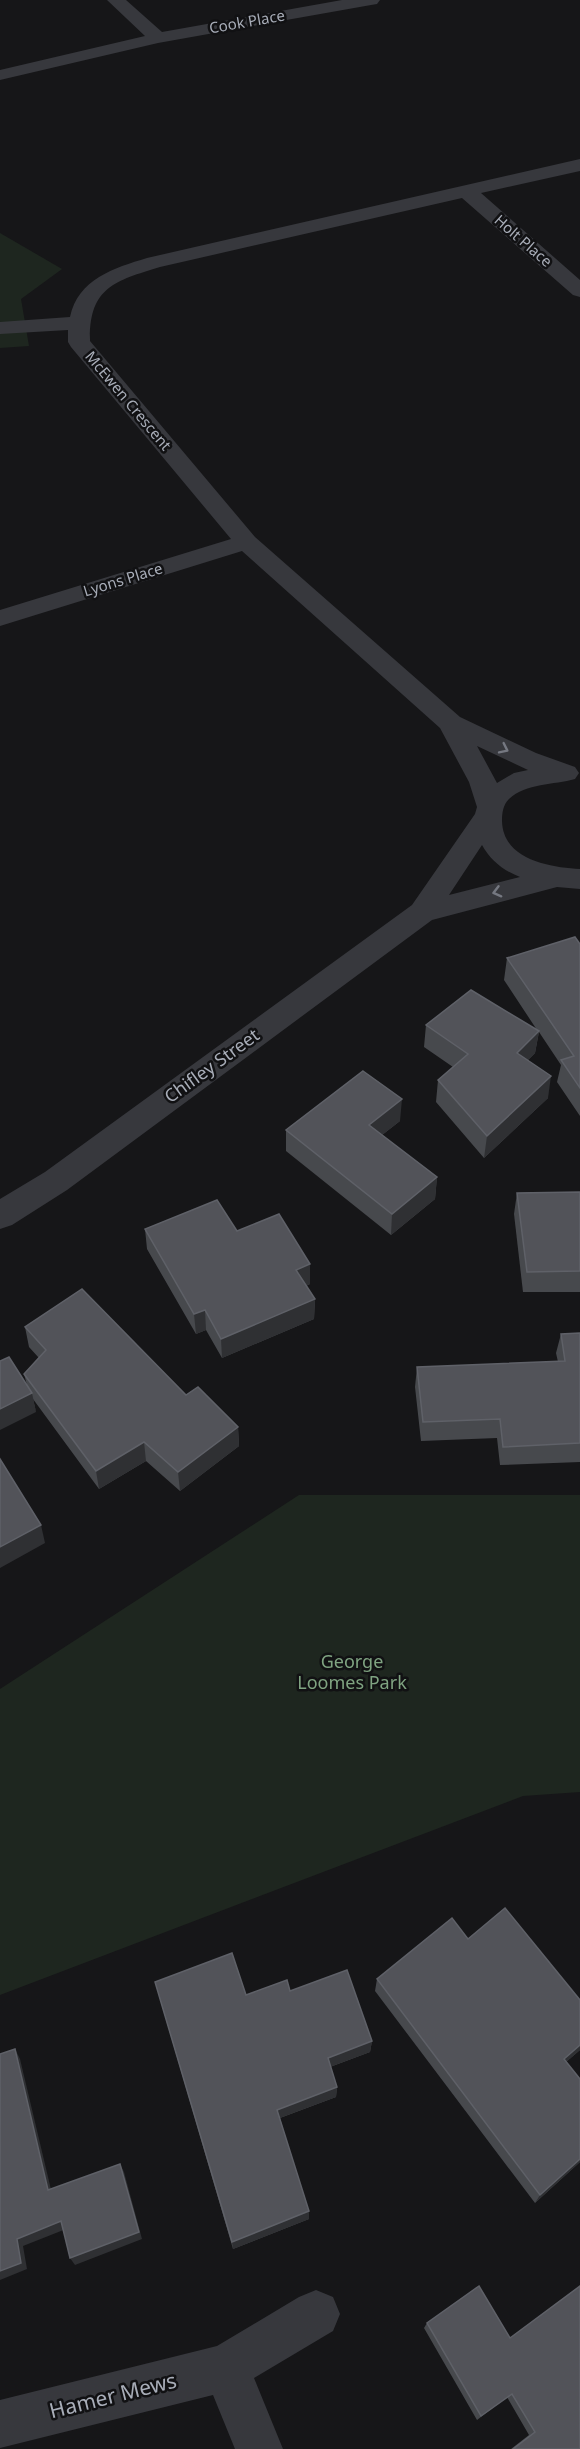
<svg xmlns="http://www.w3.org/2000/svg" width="580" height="2449" viewBox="0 0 580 2449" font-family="'Noto Sans',sans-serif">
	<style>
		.green { fill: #1e261f }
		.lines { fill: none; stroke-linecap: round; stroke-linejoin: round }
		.minor { fill: #37383d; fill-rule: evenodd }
		.wall { fill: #47494d }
		.shaded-wall { fill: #2f3033 }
		.building { fill: #525359; stroke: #5f6168; stroke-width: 1.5 }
		.oneway { stroke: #757881 }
		.labels { text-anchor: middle; stroke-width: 5; stroke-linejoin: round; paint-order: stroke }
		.far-street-label { font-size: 15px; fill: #a8adb8; stroke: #111113 }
		.street-label { font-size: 18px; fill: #a8adb8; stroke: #111113 }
		.park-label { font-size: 18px; fill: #7fa381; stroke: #111113 }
		.near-street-label { font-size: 21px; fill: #a8adb8; stroke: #111113 }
	</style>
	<rect width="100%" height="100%" fill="#161618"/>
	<g class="green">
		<path d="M 0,233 L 62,269 L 21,299 L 29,346 L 0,348 Z"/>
		<path d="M 299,1495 L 580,1495 L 580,1792 L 523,1796 L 0,1995 L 0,1689 Z"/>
	</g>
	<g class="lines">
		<g class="minor">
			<path d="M 107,0 L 126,0 L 162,32 L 342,0 L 380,0 L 377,4 L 371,5 L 158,43 L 0,80 L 0,70 L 145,36 Z"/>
			<path d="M 580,159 L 580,171 L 481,193 L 580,280 L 580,297 L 573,295 L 462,198 L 160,267 C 114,281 89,288 90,341 L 255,537 L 460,717 L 536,753 L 575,767 L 579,773 L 575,779 C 554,785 526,783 509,799 C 503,805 502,813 502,821 C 503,860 550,867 580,869 L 580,889 L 557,887 L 432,920 L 67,1190 L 12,1225 L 0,1229 L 0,1199 L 45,1172 L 412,905 L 475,814 L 477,807 L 469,782 L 440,728 L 242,551 L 0,626 L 0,610 L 231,539 L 71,347 L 68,342 L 68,330 L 0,334 L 0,322 L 70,317 C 78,279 114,268 147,258 ZM 477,746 L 528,770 L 514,773 L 497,783 ZM 482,845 C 490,860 504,871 520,877 L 449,895 Z"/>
			<path d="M 316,2290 L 333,2297 L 340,2314 L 333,2331 L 254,2378 L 283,2449 L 235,2449 L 213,2395 L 0,2448 L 0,2400 L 217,2346 L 299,2297 Z"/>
		</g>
	</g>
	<g class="wall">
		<path d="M 580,944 L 580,1116 L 557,1082 L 561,1065 L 539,1032 L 535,1053 L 528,1060 L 548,1098 L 484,1158 L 436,1102 L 438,1080 L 453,1067 L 424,1047 L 426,1025 L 537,1030 L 504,980 L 507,958 Z"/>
		<path d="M 400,1121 L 382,1135 L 437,1177 L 435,1199 L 391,1235 L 286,1151 L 286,1130 Z"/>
		<path d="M 580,1192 L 580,1292 L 523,1292 L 514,1214 L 517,1193 Z"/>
		<path d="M 145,1229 L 237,1231 L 310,1284 L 306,1286 L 315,1299 L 314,1319 L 222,1358 L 206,1330 L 196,1334 L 147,1249 Z"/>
		<path d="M 25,1327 L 186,1395 L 238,1427 L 239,1446 L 180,1491 L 146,1461 L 99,1489 L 33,1399 L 36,1412 L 27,1385 L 24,1374 L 39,1358 L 29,1347 Z"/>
		<path d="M 580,1333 L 580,1462 L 500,1465 L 497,1438 L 421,1441 L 415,1387 L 417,1367 L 558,1362 L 556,1353 L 561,1334 Z"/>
		<path d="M 468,1939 L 580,2000 L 580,2050 L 566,2062 L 580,2079 L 580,2162 L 535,2203 L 375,1991 L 377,1979 Z"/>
		<path d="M 155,1982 L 246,1995 L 290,1991 L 372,2041 L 370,2052 L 330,2067 L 337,2087 L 336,2097 L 280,2118 L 309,2219 L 233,2249 Z"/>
		<path d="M 427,2323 L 510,2338 L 580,2449 L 511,2449 L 529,2435 L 507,2397 L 477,2420 L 424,2328 Z"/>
	</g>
	<g class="shaded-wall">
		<path d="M 539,1031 L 535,1053 L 513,1075 L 517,1053 Z"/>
		<path d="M 551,1076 L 548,1098 L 484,1158 L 487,1136 Z"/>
		<path d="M 402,1099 L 400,1121 L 368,1146 L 369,1125 Z"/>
		<path d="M 437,1177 L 435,1199 L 391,1235 L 392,1214 Z"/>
		<path d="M 310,1264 L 310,1284 L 295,1290 L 296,1270 Z"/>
		<path d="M 315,1299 L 314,1319 L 222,1358 L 221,1339 Z"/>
		<path d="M 205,1310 L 206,1330 L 196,1334 L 194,1314 Z"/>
		<path d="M 32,1393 L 36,1412 L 0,1430 L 0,1409 Z"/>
		<path d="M 238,1427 L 239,1446 L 180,1491 L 178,1472 Z"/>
		<path d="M 144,1442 L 146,1461 L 99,1489 L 96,1471 Z"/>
		<path d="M 41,1525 L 45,1543 L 0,1568 L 0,1547 Z"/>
		<path d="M 372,2041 L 370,2052 L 327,2068 L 328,2058 Z"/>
		<path d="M 580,2045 L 580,2050 L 558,2069 L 564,2059 Z"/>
		<path d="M 15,2049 L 20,2059 L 53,2198 L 48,2190 Z"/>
		<path d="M 337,2087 L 336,2097 L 277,2119 L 277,2110 Z"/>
		<path d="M 580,2159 L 580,2162 L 535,2203 L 540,2195 Z"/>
		<path d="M 120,2164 L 124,2172 L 142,2239 L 75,2265 L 70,2258 Z"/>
		<path d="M 309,2211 L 309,2219 L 233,2249 L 232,2242 Z"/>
		<path d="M 61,2221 L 66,2229 L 23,2246 L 27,2269 L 0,2280 L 0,2271 L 17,2239 Z"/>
	</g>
	<g class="building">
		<path d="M 575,937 L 580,944 L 580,1088 L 561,1060 L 574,1056 L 507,958 Z"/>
		<path d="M 471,990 L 539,1031 L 517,1053 L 551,1076 L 487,1136 L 438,1080 L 468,1054 L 426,1025 Z"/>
		<path d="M 363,1071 L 402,1099 L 369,1125 L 437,1177 L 392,1214 L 286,1130 Z"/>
		<path d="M 580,1192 L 580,1271 L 527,1272 L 517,1193 Z"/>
		<path d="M 217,1200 L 237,1231 L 279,1214 L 310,1264 L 296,1270 L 315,1299 L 221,1339 L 205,1310 L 194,1314 L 145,1229 Z"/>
		<path d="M 82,1289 L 186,1395 L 198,1387 L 238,1427 L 178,1472 L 144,1442 L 96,1471 L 24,1374 L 46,1350 L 25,1327 Z"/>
		<path d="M 580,1333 L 580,1443 L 503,1447 L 500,1419 L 423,1422 L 417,1367 L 565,1361 L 561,1334 Z"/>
		<path d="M 9,1357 L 32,1393 L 0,1409 L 0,1361 Z"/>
		<path d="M 0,1459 L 41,1525 L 0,1547 Z"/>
		<path d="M 505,1908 L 580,2000 L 580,2045 L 564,2059 L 580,2079 L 580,2159 L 540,2195 L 377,1979 L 452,1918 L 468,1939 Z"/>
		<path d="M 232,1953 L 246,1995 L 287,1980 L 290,1991 L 347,1970 L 372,2041 L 328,2058 L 337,2087 L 277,2110 L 309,2211 L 232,2242 L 155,1982 Z"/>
		<path d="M 15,2049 L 48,2190 L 120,2164 L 139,2232 L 70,2258 L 61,2221 L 17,2239 L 21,2263 L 0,2271 L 0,2054 Z"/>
		<path d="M 479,2286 L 510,2338 L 580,2286 L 580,2449 L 513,2449 L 535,2432 L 512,2394 L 481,2416 L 427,2323 Z"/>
	</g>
	<defs><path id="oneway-chevron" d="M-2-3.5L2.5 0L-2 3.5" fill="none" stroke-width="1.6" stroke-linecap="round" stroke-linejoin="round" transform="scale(1.5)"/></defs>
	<g class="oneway">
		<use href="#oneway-chevron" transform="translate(504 749) rotate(26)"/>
		<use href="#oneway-chevron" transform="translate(497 892) rotate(165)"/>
	</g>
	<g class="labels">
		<g class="far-street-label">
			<text transform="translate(247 22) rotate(-10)" y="5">Cook Place</text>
			<text transform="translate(523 241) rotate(41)" y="5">Holt Place</text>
			<text transform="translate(128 401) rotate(50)" y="5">McEwen Crescent</text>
			<text transform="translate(123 580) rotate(-17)" y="5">Lyons Place</text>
		</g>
		<g class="street-label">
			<text transform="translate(212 1066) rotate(-36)" y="6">Chifley Street</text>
		</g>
		<g class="park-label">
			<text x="352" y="1668">George<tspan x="352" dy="21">Loomes Park</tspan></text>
		</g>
		<g class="near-street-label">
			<text transform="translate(113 2396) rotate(-14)" y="7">Hamer Mews</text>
		</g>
	</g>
</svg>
